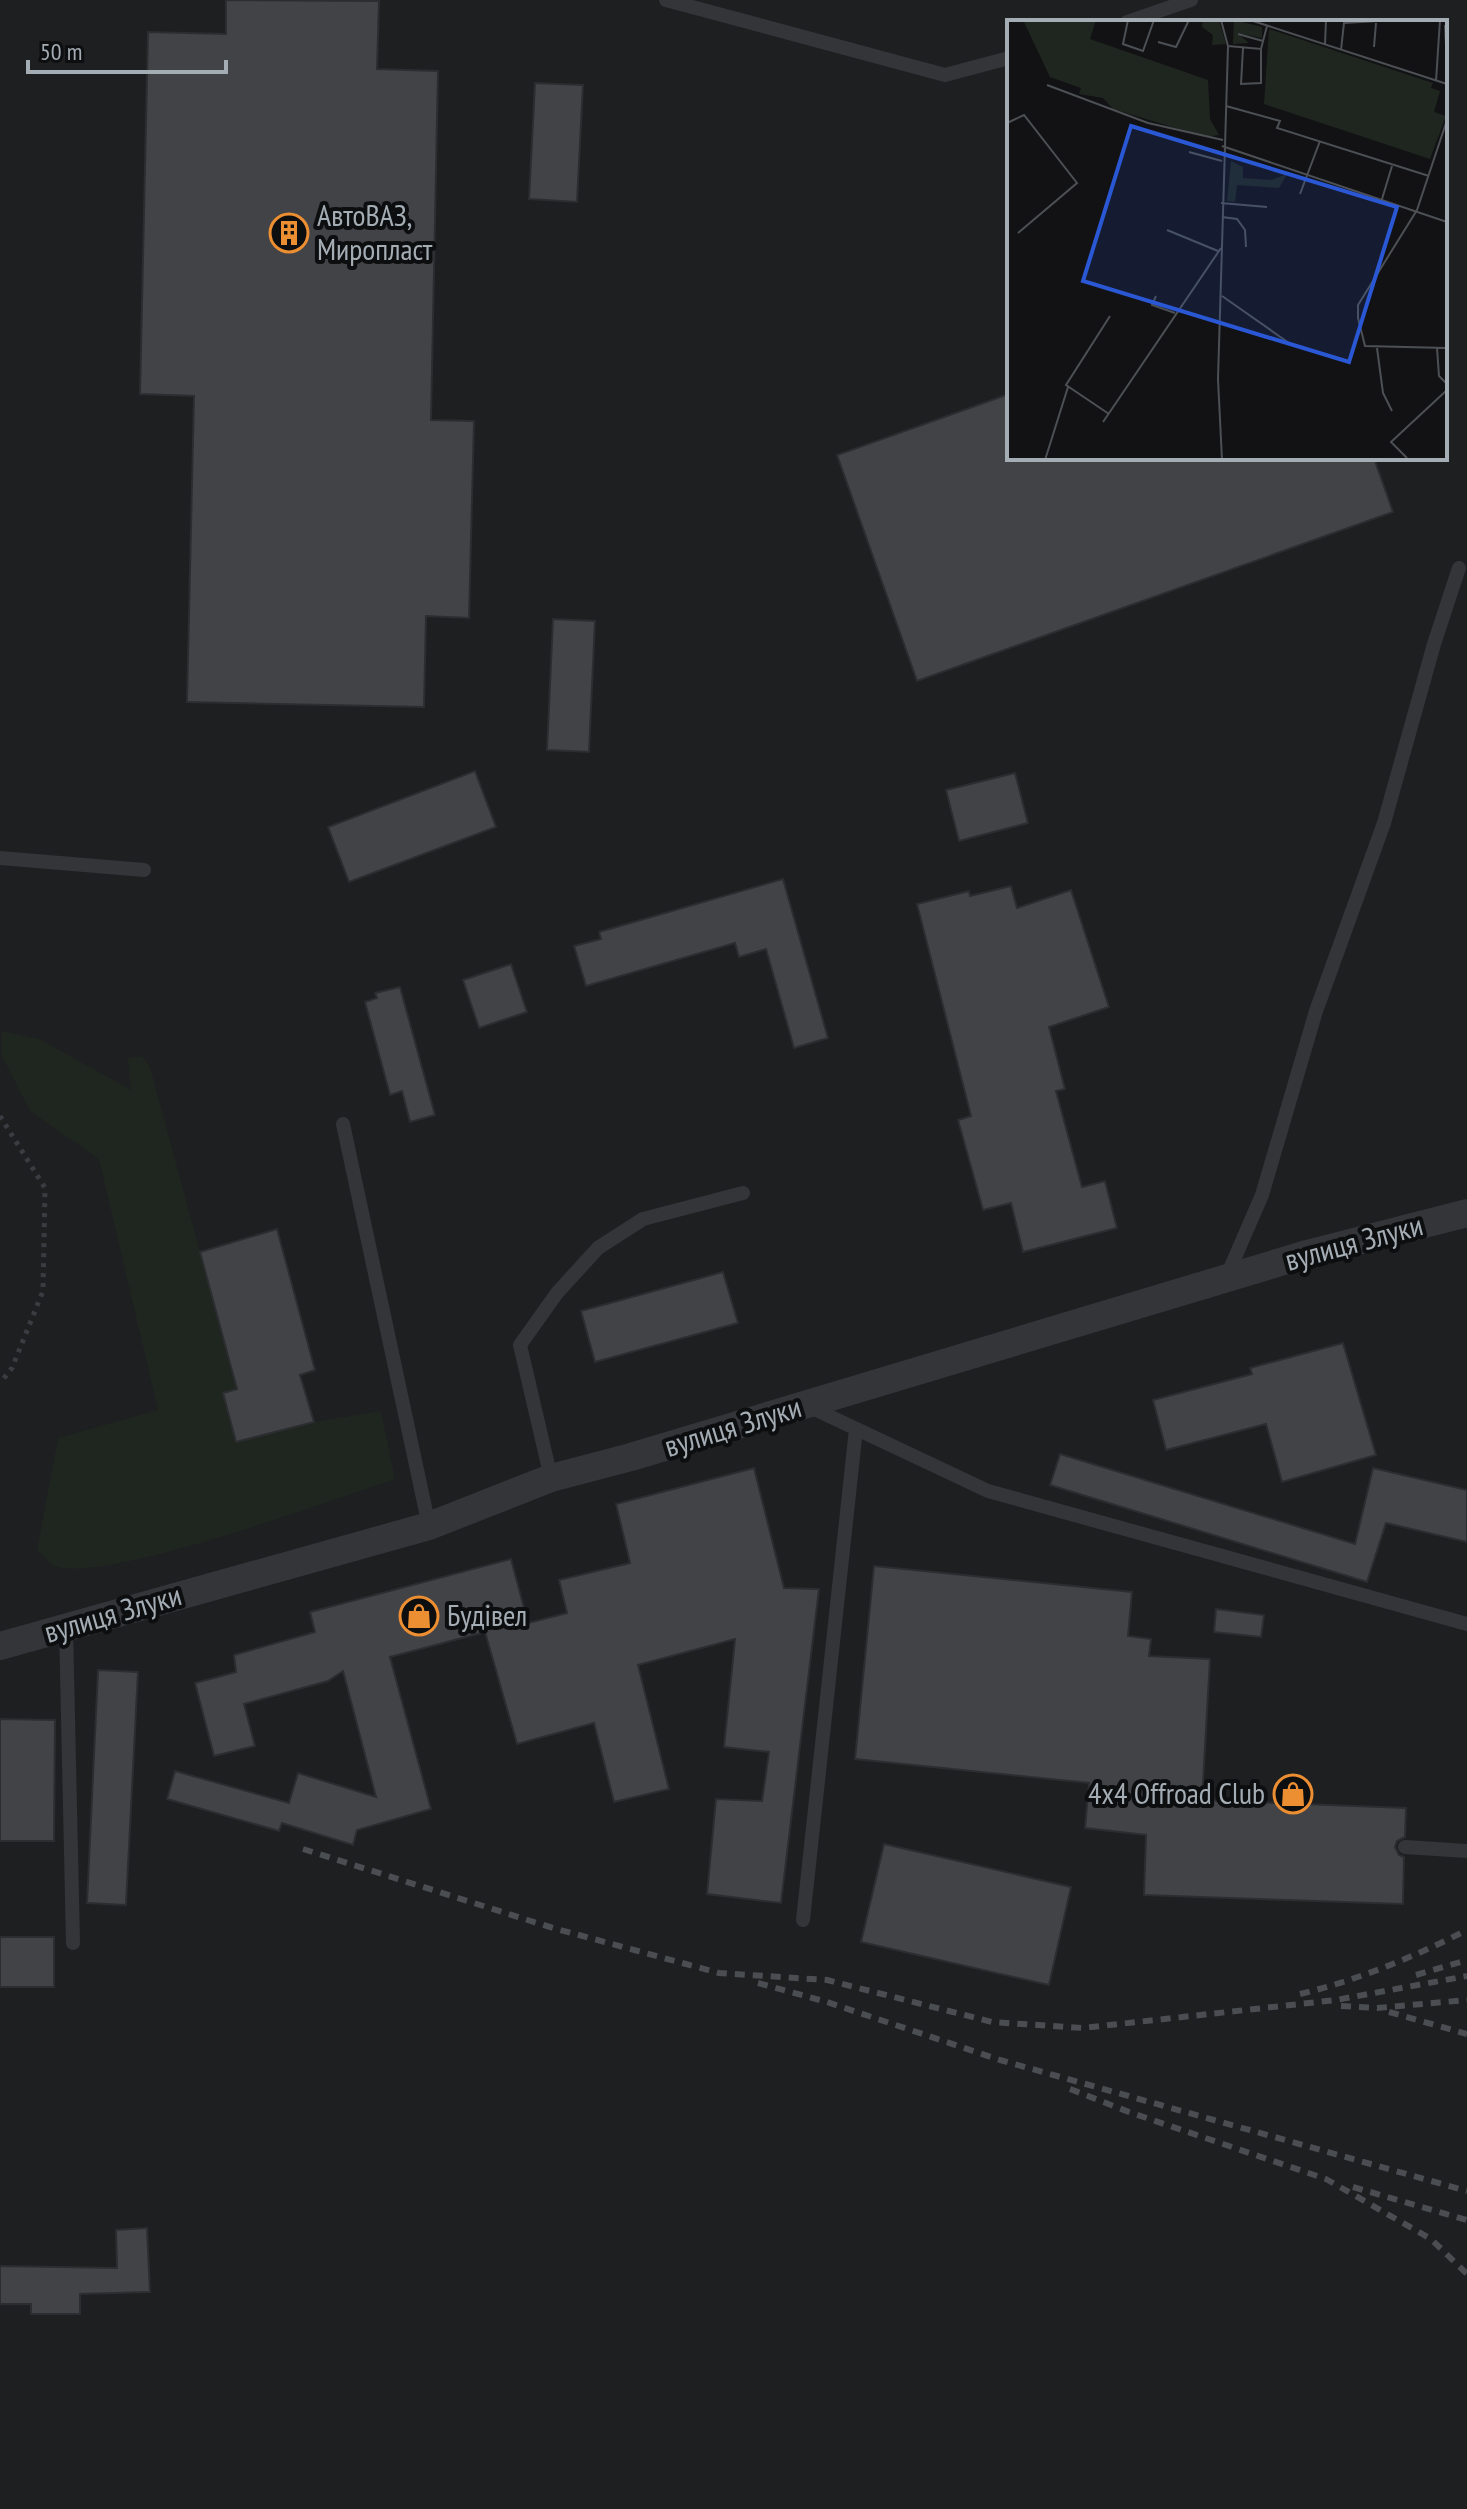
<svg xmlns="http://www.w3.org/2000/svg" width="1467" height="2509" viewBox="0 0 1467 2509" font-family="'PT Sans Narrow',sans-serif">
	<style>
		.built { fill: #1e1f21; fill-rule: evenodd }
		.green { fill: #1f261f }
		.building { fill: #414347; stroke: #2c2d30; stroke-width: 2 }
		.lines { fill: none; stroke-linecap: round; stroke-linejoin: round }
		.path { stroke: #393c40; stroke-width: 5; stroke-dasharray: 4 6; stroke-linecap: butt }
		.service { stroke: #333539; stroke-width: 14 }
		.minor { stroke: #333539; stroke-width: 28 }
		.rail { stroke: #4a4d52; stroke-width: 6; stroke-dasharray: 10 8; stroke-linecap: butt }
		.labels { text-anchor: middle; stroke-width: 8; stroke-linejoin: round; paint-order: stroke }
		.poi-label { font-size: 30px; fill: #a4acb4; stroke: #0d0e0f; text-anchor: start }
		.street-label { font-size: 30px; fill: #a4acb4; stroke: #0d0e0f }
		.inset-road { fill: none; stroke: #4c5054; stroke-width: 2 }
		.view { fill: #2a57d4; fill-opacity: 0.15; stroke: #2a57d4; stroke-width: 4 }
		.inset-edge { fill: none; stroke: #a4acb4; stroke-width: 4 }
	</style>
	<rect width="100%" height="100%" fill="#121214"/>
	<path class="built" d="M 0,0 L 1467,0 L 1467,2509 L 0,2509 ZM 1009,22 L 1445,22 L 1445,458 L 1009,458 Z"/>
	<path class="green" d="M 2,1031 L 39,1039 L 131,1090 L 128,1058 L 142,1056 L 150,1067 L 237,1389 L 223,1393 L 236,1442 L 314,1422 L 381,1411 L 395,1479 C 339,1498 100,1585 55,1566 C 49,1563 42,1554 37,1550 L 58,1438 L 158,1410 L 99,1159 L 30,1111 L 1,1054 Z"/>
	<g class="building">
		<path d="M 226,0 L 379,1 L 377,69 L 438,71 L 431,420 L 474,421 L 469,618 L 426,616 L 424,707 L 187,702 L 194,396 L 140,394 L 148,32 L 226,34 Z"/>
		<path d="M 535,83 L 583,85 L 577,202 L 529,199 Z"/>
		<path d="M 1009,394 L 1009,458 L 1374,458 L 1393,512 L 917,681 L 837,455 Z"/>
		<path d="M 553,619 L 595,621 L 589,752 L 547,750 Z"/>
		<path d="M 475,771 L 496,827 L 349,882 L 328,827 Z"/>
		<path d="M 1015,773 L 1028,823 L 959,841 L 946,790 Z"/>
		<path d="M 783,879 L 828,1038 L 794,1048 L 766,949 L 739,957 L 735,943 L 586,986 L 574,946 L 601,939 L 599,932 Z"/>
		<path d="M 1011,886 L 1017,908 L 1071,890 L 1109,1007 L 1049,1027 L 1065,1089 L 1056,1091 L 1082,1187 L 1105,1181 L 1117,1228 L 1023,1252 L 1011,1203 L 983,1210 L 958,1120 L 971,1116 L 917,904 L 969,891 L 970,896 Z"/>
		<path d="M 511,964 L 527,1012 L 479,1028 L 463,980 Z"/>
		<path d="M 400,987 L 435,1115 L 410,1122 L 402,1091 L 390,1095 L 365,1002 L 377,998 L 375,993 Z"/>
		<path d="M 277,1229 L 315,1370 L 300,1375 L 314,1422 L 236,1442 L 223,1393 L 237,1389 L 200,1252 Z"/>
		<path d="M 723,1272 L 738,1323 L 595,1362 L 581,1311 Z"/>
		<path d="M 1343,1343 L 1376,1455 L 1282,1482 L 1266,1424 L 1166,1450 L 1153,1400 L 1252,1374 L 1250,1368 Z"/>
		<path d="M 1060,1454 L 1355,1544 L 1373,1468 L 1467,1490 L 1467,1542 L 1386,1523 L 1367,1582 L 1050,1485 Z"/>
		<path d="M 754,1468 L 784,1588 L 819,1589 L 781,1903 L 707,1894 L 716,1799 L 762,1801 L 769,1752 L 724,1747 L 735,1639 L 638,1665 L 669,1789 L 614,1802 L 594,1723 L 517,1744 L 485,1632 L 390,1657 L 431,1809 L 357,1830 L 353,1845 L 282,1823 L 279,1831 L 167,1799 L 175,1771 L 289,1803 L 298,1773 L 376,1797 L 343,1671 L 328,1681 L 244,1704 L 255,1746 L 214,1756 L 195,1683 L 236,1672 L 234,1655 L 315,1632 L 310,1612 L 511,1559 L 528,1623 L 567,1613 L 559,1580 L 630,1563 L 616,1504 Z"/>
		<path d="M 874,1566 L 1132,1592 L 1128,1636 L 1151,1639 L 1149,1656 L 1210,1659 L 1202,1800 L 1406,1808 L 1405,1837 L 1397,1841 L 1395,1847 L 1399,1855 L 1404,1857 L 1403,1904 L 1144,1895 L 1146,1835 L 1085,1828 L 1089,1783 L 855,1759 Z"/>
		<path d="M 1216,1609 L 1264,1615 L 1261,1637 L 1214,1632 Z"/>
		<path d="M 98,1670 L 138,1672 L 126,1905 L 87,1903 Z"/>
		<path d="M 0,1719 L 55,1720 L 54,1841 L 0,1841 Z"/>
		<path d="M 884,1844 L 1071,1887 L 1049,1985 L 861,1942 Z"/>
		<rect x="0" y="1937" width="54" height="50"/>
		<path d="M 147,2228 L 150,2292 L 80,2294 L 80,2314 L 31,2314 L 31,2304 L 0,2304 L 0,2266 L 117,2268 L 116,2230 Z"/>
	</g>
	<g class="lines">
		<path class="path" d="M 0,1116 L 45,1188 L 43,1291 L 12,1368 L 0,1383"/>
		<g class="service">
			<path d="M 666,0 L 945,75 L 1009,58"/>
			<path d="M 1127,22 L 1191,0"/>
			<path d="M 0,858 L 144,870"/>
			<path d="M 343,1124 L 429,1526"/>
			<path d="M 1226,1278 L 1262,1195 L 1316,1011 L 1384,823 L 1434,644 L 1459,568"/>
			<path d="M 810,1407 L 988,1491 L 1467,1624"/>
			<path d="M 551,1478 L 520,1345 L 557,1293 L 598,1248 L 643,1219 L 743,1193"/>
			<path d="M 66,1626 L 73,1943"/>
			<path d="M 1405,1847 L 1467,1851"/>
			<path d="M 803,1920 L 856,1429"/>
		</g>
		<path class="minor" d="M 0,1646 L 429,1526 L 551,1478 L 631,1457 L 1307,1254 L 1467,1213"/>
		<g class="rail">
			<path d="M 303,1849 L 553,1928 L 719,1973 L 827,1980 L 992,2022 L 1083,2028 L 1336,2000 L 1467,1976"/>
			<path d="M 1416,1975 L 1467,1960"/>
			<path d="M 758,1983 L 827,2002 L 1000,2060 L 1467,2191"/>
			<path d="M 1300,1994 C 1358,1980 1414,1957 1467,1930"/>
			<path d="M 1341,2006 L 1377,2008 L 1467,2000"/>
			<path d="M 1389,2012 L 1467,2034"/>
			<path d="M 1070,2089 L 1129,2112 L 1326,2179 L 1431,2239 L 1467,2274"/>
			<path d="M 1353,2187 L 1467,2220"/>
		</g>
	</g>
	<defs>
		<symbol id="building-ring" viewBox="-11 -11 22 22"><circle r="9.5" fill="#0d0e0f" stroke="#ec8e32" stroke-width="1.5"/><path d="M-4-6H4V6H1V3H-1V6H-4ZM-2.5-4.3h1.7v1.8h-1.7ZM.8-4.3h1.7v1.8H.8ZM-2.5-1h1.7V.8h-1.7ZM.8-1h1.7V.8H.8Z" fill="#ec8e32"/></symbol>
		<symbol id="shop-ring" viewBox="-11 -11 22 22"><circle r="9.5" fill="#0d0e0f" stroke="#ec8e32" stroke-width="1.5"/><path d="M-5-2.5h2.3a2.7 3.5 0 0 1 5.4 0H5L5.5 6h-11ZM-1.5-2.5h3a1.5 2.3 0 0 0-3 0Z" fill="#ec8e32"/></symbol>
	</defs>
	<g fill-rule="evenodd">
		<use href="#building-ring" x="267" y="211" width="44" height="44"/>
		<use href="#shop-ring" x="397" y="1594" width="44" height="44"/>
		<use href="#shop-ring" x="1271" y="1772" width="44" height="44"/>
	</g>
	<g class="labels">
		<g class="poi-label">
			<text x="317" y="226">АвтоВАЗ,<tspan x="317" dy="34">Миропласт</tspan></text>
			<text x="447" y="1626">Будівел</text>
			<text x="1265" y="1804" text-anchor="end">4x4 Offroad Club</text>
		</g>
		<g class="street-label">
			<text transform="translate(1354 1243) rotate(-15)" y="10">вулиця Злуки</text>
			<text transform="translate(733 1427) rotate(-17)" y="10">вулиця Злуки</text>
			<text transform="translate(113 1614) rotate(-16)" y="10">вулиця Злуки</text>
		</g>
	</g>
	<g transform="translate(1007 20)">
		<rect width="440" height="440" fill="#121214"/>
		<path d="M 16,0 L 89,0 L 83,19 L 201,60 L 203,99 L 212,115 L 198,117 L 106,89 L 96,78 L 72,74 L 74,68 L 43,57 ZM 196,0 L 212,0 L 219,24 L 205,25 L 206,15 L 195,7 ZM 227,0 L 255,7 L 255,18 L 230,13 L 242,23 L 226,24 ZM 262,9 L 426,63 L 424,68 L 433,71 L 427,92 L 439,96 L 423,139 L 257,84 ZM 224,141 L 236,147 L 236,158 L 264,160 L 280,154 L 272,168 L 230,165 L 228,182 L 220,181 Z" fill="#1f261f"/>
		<path class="inset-road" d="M 121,0 L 116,24 L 136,31 L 147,0M 214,0 L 221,26 L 211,359 L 215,440M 243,0 L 440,64M 438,5 L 440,45M 231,14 L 256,21M 151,22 L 169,27 L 182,0M 318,24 L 319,0M 221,26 L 254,29 L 260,6M 367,27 L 369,3M 236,28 L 234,64 L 254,63 L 254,29M 334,30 L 337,3 L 388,0M 429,61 L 433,0M 40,65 L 141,103 L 216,120M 219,86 L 273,101 L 270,108 L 422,156M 440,100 L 410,190 L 351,285 L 351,298 L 358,326 L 440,328M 0,103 L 17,95 L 70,163 L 11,213M 215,126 L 440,202M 182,132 L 215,141M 293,174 L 313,121M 375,179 L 385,146M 214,183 L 260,187M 215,197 L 230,199 L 238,210 L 239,227M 160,210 L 211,231M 149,276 L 145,285 L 168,293M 215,276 L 282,323M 370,328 L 376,373 L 385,391M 430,328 L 432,356 L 440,364M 102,394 L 59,365 L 103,296M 96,402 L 214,228M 400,438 L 384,422 L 440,370M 38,440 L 61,367"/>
		<path class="view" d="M 124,106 L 390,187 L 342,342 L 76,261 Z"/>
		<rect width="440" height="440" class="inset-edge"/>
	</g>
	<path d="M28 60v12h198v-12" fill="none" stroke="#a4acb4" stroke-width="4"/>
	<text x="40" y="60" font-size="24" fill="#a4acb4" stroke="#0d0e0f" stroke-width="6" paint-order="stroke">50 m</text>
</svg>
